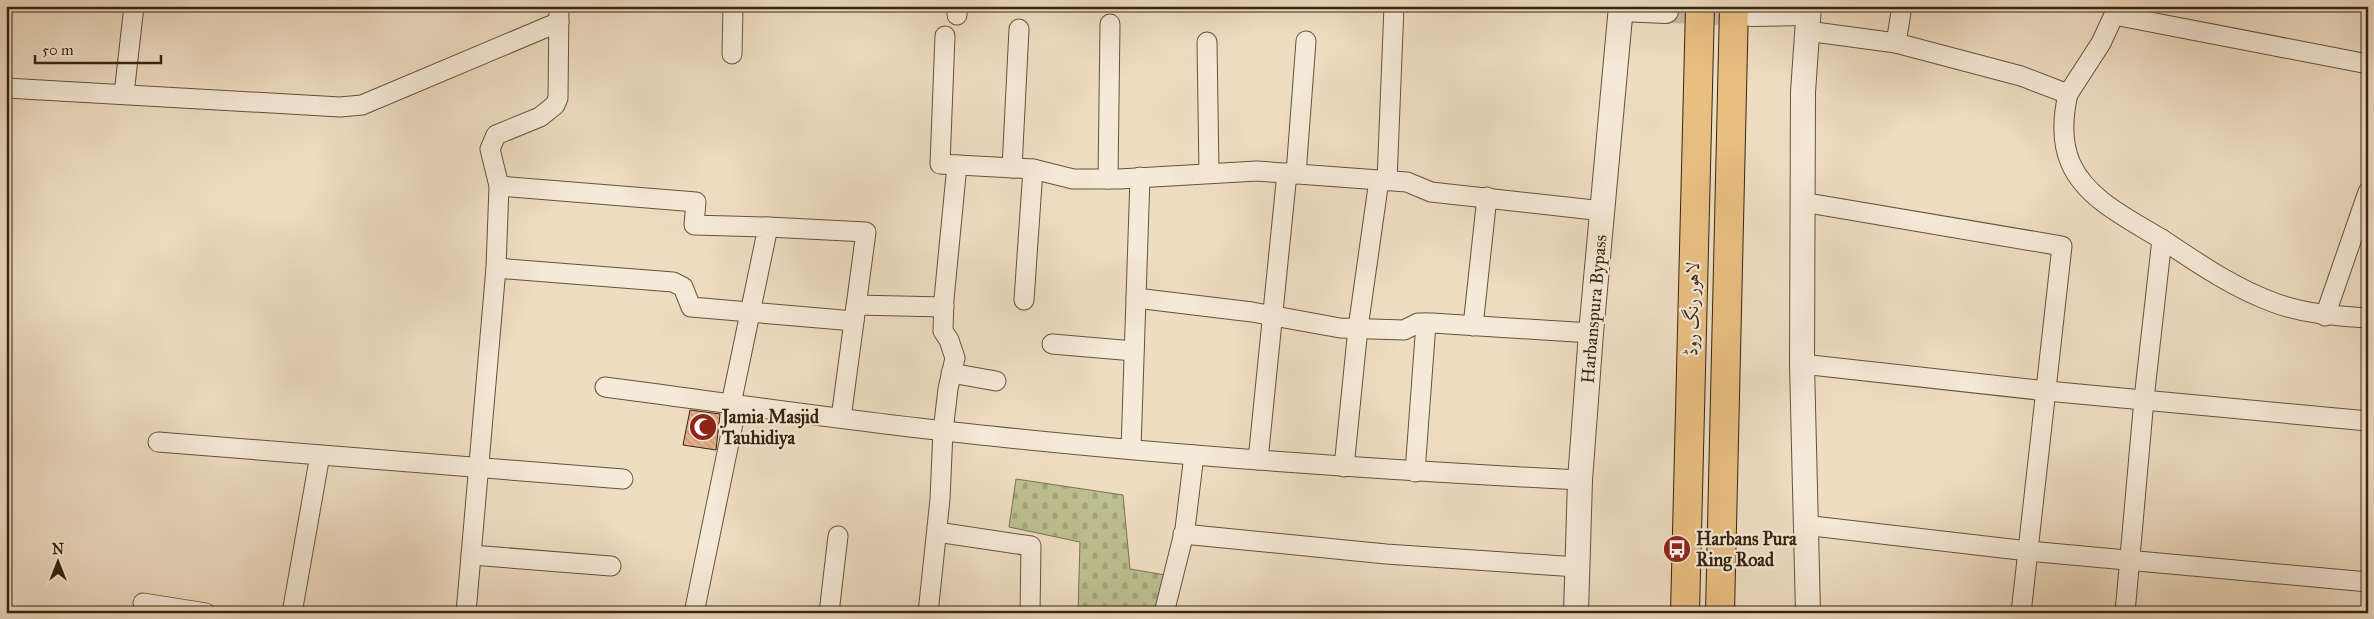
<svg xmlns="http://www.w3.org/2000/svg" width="2374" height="619" viewBox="0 0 2374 619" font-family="'IM FELL Great Primer',Amiri,serif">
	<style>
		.cemetery { fill: url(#cemetery-stones); stroke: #7a7250 }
		.building { fill: url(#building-back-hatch); stroke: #362510 }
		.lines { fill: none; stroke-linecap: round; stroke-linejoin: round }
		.tertiary-tunnel { stroke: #cab89e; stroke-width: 24; stroke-dasharray: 24 12; stroke-linecap: butt }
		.minor-casing { stroke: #64533c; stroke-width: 21 }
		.tertiary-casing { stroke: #64533c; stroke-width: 26 }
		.motorway-casing { stroke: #362510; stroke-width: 30 }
		.minor { stroke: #f5e9d7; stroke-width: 19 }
		.tertiary { stroke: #f5e9d7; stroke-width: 24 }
		.motorway { stroke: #e8be81; stroke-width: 28 }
		.labels { text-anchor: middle; stroke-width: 4.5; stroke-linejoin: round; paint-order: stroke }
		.street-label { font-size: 18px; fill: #362510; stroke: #f5e9d7 }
		.poi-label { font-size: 18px; font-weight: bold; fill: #362510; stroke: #f5e9d7; text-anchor: start }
	</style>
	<defs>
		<pattern id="cemetery-stones" width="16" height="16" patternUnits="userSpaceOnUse" patternTransform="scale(1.25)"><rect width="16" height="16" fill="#bdc090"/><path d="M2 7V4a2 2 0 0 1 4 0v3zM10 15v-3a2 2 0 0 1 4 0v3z" fill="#a3a57b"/></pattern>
		<pattern id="building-back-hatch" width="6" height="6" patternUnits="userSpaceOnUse" patternTransform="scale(1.25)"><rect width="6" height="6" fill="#e4af8b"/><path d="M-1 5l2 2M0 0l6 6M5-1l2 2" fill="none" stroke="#c49677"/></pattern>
	</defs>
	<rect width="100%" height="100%" fill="#efddc2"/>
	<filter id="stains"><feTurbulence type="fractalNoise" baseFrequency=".004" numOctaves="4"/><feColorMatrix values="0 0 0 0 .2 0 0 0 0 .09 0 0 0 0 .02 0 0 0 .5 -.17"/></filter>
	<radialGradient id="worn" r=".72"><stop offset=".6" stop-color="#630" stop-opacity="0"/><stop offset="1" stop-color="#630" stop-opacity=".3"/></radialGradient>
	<path class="cemetery" d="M 1016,479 L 1123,495 L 1130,569 L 1165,575 L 1156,613 L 1078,613 L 1080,542 L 1009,527 Z"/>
	<path class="building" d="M 690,410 L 720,414 L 716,450 L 683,445 Z"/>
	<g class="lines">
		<path class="tertiary-tunnel" d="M 1666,11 L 1752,14"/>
		<defs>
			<g id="minor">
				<path d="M 957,6 L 957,15"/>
				<path d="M 1807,31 L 1896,43 L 2021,76 L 2068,94 C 2063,116 2061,142 2071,164 C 2087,200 2131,220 2163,240 C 2199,264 2234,288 2275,303 C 2305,314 2336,316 2368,318"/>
				<path d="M 945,36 L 940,164 L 1033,169 L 1073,179 L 1119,179 L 1257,171 L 1407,182 L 1431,192 L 1603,211"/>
				<path d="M 1207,42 L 1209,173"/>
				<path d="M 1896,43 L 1902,6"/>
				<path d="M 732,54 L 733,6"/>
				<path d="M 6,88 L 340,107 L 362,105 L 559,22"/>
				<path d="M 124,94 L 134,6"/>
				<path d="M 2068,94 L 2101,43 L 2114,15 L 2368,64"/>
				<path d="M 1012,168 L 1019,29"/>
				<path d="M 1296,174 L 1306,41"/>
				<path d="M 1108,179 L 1110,24"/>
				<path d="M 1387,181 L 1394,6"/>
				<path d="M 499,186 L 696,202 L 694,225 L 768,227 L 731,404"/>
				<path d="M 1802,202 L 2062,246 L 2021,613"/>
				<path d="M 768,227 L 866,232 L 841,418"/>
				<path d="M 496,268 L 673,282 L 683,287 L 691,307 L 854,321"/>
				<path d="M 1136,298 L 1252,312 L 1340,328 L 1404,330 L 1418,323 L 1432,323 L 1591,333"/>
				<path d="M 1024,300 L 1033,169"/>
				<path d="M 856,305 L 944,307"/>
				<path d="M 2325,316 L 2368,192"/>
				<path d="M 1473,326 L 1487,197"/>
				<path d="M 1052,344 L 1134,351"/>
				<path d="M 1802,364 L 2047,391 L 2368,421"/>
				<path d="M 951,373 L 996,381"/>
				<path d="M 605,387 C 734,404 862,423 991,436 C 1187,457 1383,470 1580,480"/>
				<path d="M 158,442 L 623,479"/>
				<path d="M 1131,449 L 1140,177"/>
				<path d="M 1258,460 L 1287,173"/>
				<path d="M 1344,467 L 1358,328 L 1379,180"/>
				<path d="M 1415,472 L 1426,323"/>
				<path d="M 1804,525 L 2028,551 L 2368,582"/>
				<path d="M 937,532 L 1031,546 L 1030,613"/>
				<path d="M 1183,534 L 1386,554 L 1577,567"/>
				<path d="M 471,555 L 611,566"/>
				<path d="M 143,603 L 206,613"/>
				<path d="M 292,613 L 320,455"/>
				<path d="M 466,613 L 496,268 L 499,186 L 490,149 L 496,135 L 540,117 L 555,105 L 558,98 L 559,6"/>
				<path d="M 694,613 L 737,404"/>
				<path d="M 829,613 L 838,536"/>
				<path d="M 928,613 L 940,499 L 943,431 L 948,389 L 955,358 L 949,340 L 943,331 L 944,299 L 957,165"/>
				<path d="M 1164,613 L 1185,529 L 1194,455"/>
				<path d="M 2125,613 L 2144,399 L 2162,239"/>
			</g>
			<g id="tertiary">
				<path d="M 1621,9 L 1666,11"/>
				<path d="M 1752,14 L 1808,13"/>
				<path d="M 1576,613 L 1580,480 L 1591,333 L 1621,6"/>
				<path d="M 1808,613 L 1802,364 L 1803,92 L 1809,6"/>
			</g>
			<g id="motorway">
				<path d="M 1685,613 L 1700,6"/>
				<path d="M 1720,613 L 1734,6"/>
			</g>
		</defs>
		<use href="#minor" class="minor-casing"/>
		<use href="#tertiary" class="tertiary-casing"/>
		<use href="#motorway" class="motorway-casing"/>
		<use href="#minor" class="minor"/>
		<use href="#tertiary" class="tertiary"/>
		<use href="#motorway" class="motorway"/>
	</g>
	<defs>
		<symbol id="mosque-disc" viewBox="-11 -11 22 22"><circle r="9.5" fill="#8f2418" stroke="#f5e9d7"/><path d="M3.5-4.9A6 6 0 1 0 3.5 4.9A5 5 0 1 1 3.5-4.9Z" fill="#fff"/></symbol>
		<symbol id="bus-disc" viewBox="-11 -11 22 22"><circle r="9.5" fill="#8f2418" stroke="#f5e9d7"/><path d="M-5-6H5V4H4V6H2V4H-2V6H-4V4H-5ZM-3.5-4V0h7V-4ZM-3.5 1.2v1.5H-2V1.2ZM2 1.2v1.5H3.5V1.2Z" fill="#fff"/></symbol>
	</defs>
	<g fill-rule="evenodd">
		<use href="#mosque-disc" x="687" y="411" width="32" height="32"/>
		<use href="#bus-disc" x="1661" y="533" width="32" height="32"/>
	</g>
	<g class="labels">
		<g class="street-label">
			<text transform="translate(1594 309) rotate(-85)" y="6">Harbanspura Bypass</text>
			<text transform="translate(1692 309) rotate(-89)" y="6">لاہور رنگ روڈ</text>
		</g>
		<g class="poi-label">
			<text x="722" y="423">Jamia Masjid<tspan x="722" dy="21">Tauhidiya</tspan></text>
			<text x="1696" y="545">Harbans Pura<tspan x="1696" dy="21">Ring Road</tspan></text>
		</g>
	</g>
	<rect width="2374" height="619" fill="none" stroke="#efddc2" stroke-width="25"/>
	<rect x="8" y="8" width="2359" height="604" fill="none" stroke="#362510" stroke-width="2.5"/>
	<rect x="12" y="12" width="2349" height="594" fill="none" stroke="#362510"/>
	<g transform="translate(58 562)" stroke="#f5e9d7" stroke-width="4" paint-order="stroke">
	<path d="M0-4L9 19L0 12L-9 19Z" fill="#362510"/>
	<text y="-8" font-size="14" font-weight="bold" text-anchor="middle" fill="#362510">N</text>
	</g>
	<path d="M35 55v8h126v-8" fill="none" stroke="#362510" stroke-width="2.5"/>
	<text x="42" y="55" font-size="15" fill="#362510" stroke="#f5e9d7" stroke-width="4" paint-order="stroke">50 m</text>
	<rect width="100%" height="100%" filter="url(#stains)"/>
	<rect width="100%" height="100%" fill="url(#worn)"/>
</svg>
